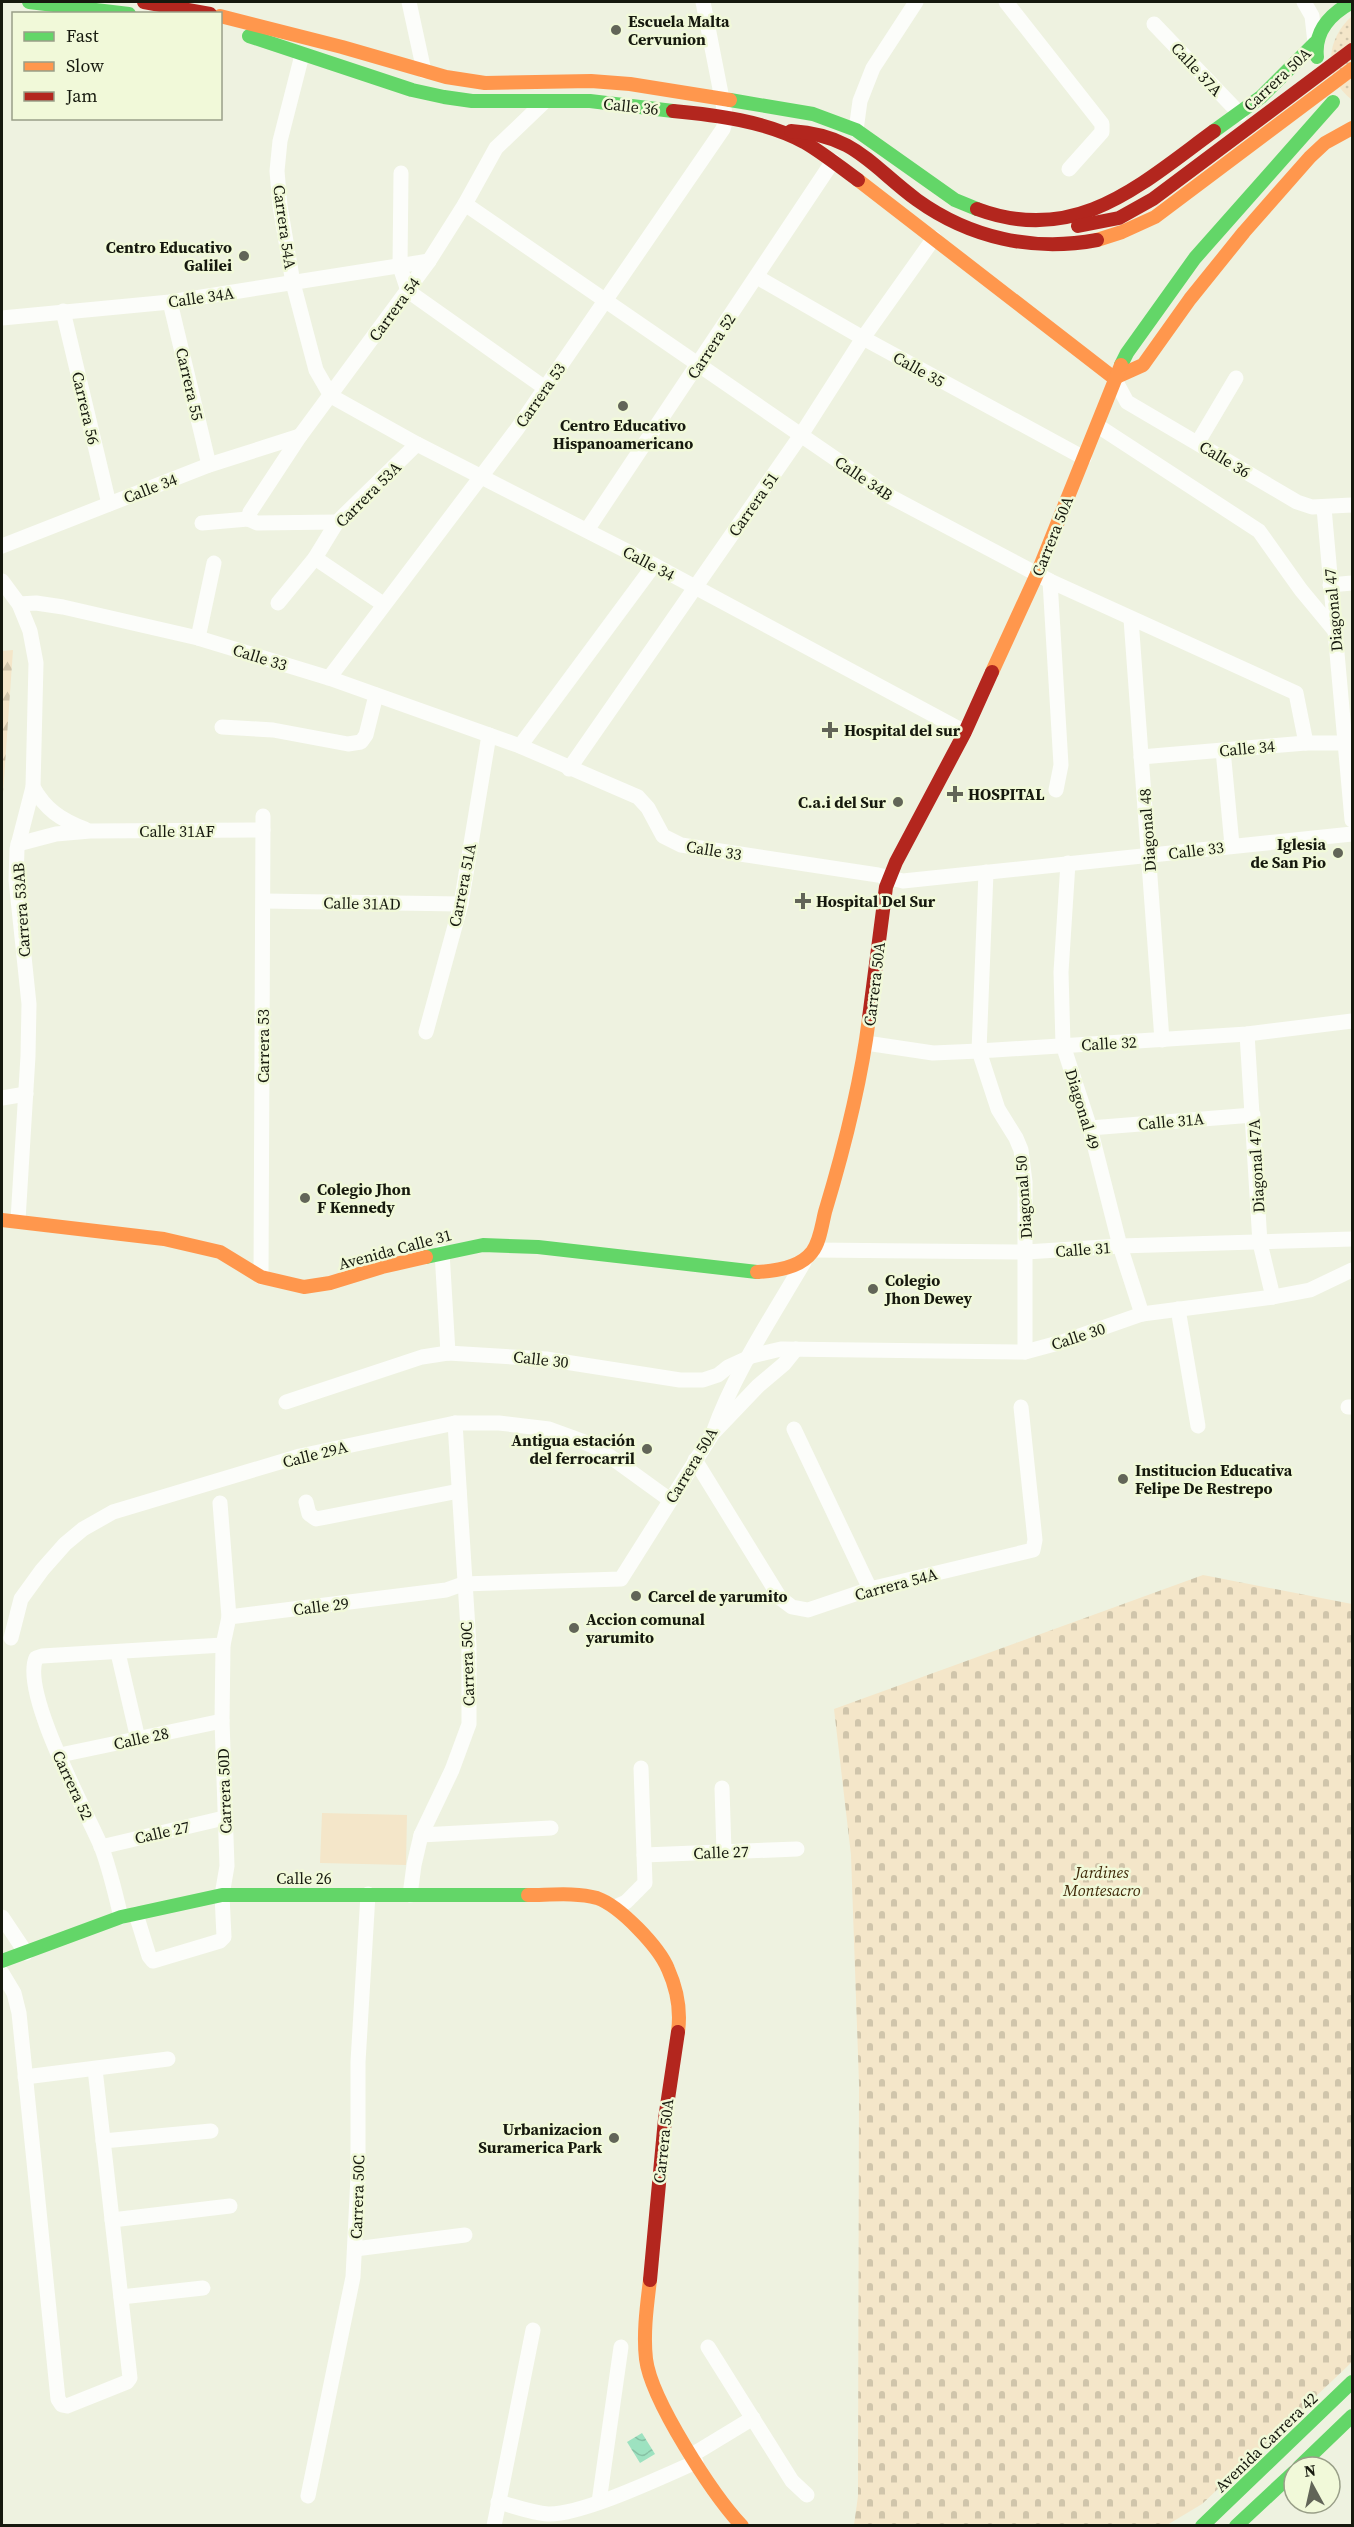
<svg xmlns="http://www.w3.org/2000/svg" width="1354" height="2527" viewBox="0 0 1354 2527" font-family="'Source Serif 4',serif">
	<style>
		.grass { fill: url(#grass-dots) }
		.forest { fill: url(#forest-firs) }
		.cemetery { fill: url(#cemetery-stones) }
		.park { fill: #f4e6c9 }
		.water { fill: url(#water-waves) }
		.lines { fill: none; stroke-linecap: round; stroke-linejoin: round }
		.street { stroke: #fcfdfa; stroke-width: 15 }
		.fast { stroke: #63d668; stroke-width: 14 }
		.slow { stroke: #ff974d; stroke-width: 14 }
		.jam { stroke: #b3261e; stroke-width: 14 }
		.poi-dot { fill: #626558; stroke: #f1f9d9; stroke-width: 2 }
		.labels { text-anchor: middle; stroke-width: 5; stroke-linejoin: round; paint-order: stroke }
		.poi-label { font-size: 16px; font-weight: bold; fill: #16190e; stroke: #f1f9d9; text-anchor: start }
		.street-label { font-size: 16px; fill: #16190e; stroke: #f1f9d9 }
		.park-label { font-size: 16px; font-style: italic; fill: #3f2908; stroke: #f1f9d9 }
	</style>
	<defs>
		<pattern id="grass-dots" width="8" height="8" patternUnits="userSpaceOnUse" patternTransform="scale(1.5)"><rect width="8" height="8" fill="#f4e6c9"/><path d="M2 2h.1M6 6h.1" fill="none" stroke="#d0c5ab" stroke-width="1.8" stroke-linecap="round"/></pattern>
		<pattern id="forest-firs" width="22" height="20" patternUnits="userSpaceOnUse" patternTransform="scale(1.5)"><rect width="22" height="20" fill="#f4e6c9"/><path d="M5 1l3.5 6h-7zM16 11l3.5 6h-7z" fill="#d0c5ab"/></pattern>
		<pattern id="cemetery-stones" width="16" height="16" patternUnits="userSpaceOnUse" patternTransform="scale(1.5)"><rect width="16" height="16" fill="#f4e6c9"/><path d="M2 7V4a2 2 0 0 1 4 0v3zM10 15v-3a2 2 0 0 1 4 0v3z" fill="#d0c5ab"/></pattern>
		<pattern id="water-waves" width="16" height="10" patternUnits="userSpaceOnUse" patternTransform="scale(1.5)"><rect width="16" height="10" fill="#9de2c0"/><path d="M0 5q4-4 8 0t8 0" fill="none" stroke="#86c1a4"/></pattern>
	</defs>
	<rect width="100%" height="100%" fill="#eef2e0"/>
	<path class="grass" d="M 1352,16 L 1352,100 C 1322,77 1326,39 1352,16 Z"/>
	<path class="forest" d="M 13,650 L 2,808 L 2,651 Z"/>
	<path class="cemetery" d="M 1203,1575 L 1352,1604 L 1352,2362 L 1202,2504 L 1167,2525 L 854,2525 L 858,2496 L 859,2083 L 851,1855 L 834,1709 Z"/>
	<path class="park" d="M 322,1813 L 407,1815 L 406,1865 L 320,1863 Z"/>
	<path class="water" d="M 642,2433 L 655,2454 L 640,2463 L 627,2442 Z"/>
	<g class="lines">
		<g class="street">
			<path d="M 409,2 L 424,71"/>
			<path d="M 1006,2 L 1102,124 L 1102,132 L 1069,169"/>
			<path d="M 1304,2 L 1312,16 L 1315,43"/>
			<path d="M 1154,24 L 1240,114"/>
			<path d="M 302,55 L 280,141 L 277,171 L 280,206 L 293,283 L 316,370 L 331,396"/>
			<path d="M 856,130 L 860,101 L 873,68 L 916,2"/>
			<path d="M 401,173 L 400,267 L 408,291 L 545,388"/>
			<path d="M 465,204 L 891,497 L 1050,581 L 1296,693 L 1306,743"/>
			<path d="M 757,277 L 863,338 L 1084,458"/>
			<path d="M 170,302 L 209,465"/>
			<path d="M 63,311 L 109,504"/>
			<path d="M 2,318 L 170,302 L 429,261"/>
			<path d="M 1114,378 L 1127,402 L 1297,502 L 1312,507 L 1352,505"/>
			<path d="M 331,396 L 417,444 L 654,565 L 965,732"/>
			<path d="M 1098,426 L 1259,531 L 1301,590 L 1335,631"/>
			<path d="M 1198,442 L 1236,378"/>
			<path d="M 1324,508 L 1352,820"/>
			<path d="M 248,519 L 250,512 L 300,436 L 429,261 L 465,204 L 496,148 L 543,103"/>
			<path d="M 202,523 L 248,519 L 257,523 L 337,522"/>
			<path d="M 587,530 L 833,161"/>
			<path d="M 2,546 L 209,465 L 300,436"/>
			<path d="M 315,558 L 383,604"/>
			<path d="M 2,581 L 19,604 L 30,631 L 36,663 L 33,787 L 17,849 L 16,880 L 29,1004 L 28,1056 L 18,1220"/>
			<path d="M 1050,581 L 1061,765 L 1056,790"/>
			<path d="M 1330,585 L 1352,583"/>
			<path d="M 278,603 L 315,558 L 337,522 L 417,444"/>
			<path d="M 19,604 L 36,603 L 63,607 L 198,638 L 329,678 L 520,746 L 638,797 L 648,808 L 663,836 L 681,845 L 878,875 L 903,881 L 1352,834"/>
			<path d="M 1131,619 L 1162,1040"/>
			<path d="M 198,638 L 214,563"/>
			<path d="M 329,678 L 517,429 L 723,129 L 726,119 L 703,2"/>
			<path d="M 222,727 L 273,730 L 348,744 L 361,742 L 366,735 L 376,695"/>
			<path d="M 520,746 L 654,565"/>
			<path d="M 1223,750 L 1232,845"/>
			<path d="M 1141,757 L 1306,743 L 1352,743"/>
			<path d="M 569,769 L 801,435 L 863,338 L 934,238"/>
			<path d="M 33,787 C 45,809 61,820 85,829"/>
			<path d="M 18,844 L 56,834 L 90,831 L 263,830"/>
			<path d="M 1068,863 L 1061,972 L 1063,1045 L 1090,1128 L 1120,1246 L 1142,1314"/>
			<path d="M 986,872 L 979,1051 L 998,1109 L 1016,1138 L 1021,1150 L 1025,1182 L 1025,1352"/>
			<path d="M 264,901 L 461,904"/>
			<path d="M 426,1032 L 461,904 L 489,735"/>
			<path d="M 1247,1034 L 1260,1243 L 1273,1297"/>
			<path d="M 866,1043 L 933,1053 L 979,1051 L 1247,1034 L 1352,1021"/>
			<path d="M 2,1098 L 26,1094"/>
			<path d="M 1090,1128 L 1253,1115"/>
			<path d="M 814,1250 L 1026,1252 L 1120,1246 L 1352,1239"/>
			<path d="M 442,1252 L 448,1353"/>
			<path d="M 261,1277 L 263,816"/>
			<path d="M 1178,1309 L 1198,1426"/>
			<path d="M 286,1402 L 422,1357 L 448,1353 L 546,1359 L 680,1380 L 703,1380 L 718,1375 L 728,1367 L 752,1356 L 781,1349 L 1025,1352 L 1062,1342 L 1142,1314 L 1273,1297 L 1310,1290 L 1352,1270"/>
			<path d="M 1348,1407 L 1352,1407"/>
			<path d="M 794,1429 L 870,1589"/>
			<path d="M 715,1431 L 758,1386 L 784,1364 L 796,1349"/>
			<path d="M 695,1460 L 780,1598 L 792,1607 L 808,1610 L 870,1589 L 1033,1550 L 1035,1540 L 1021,1407"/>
			<path d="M 306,1502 L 309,1514 L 316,1519 L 459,1491"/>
			<path d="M 220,1503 L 229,1617"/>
			<path d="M 11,1638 L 21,1599 L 42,1570 L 65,1544 L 83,1529 L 113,1512 L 300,1456 L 455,1423 L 499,1423 L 549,1429 L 582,1441 L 601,1450 L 670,1500"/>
			<path d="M 118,1653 L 138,1739"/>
			<path d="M 60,1755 L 222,1721"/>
			<path d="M 722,1788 L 724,1852"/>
			<path d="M 421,1835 L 551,1828"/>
			<path d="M 101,1847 L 224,1818"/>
			<path d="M 644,1855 L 797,1849"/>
			<path d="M 410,1895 L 414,1865 L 421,1835 L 452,1770 L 469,1724 L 469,1645 L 455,1423"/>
			<path d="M 615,1907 L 626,1902 L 645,1883 L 641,1768"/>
			<path d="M 136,1914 L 149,1956 L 153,1961 L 220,1941 L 224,1937 L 222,1895 L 227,1866 L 222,1721 L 223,1645 L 229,1617 L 446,1590 L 463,1584 L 621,1579 L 713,1433 C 733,1375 773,1315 804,1262"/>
			<path d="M 2,1917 L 26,1953"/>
			<path d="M 121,1917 C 115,1893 110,1869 101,1846 C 85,1809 21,1693 36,1658 L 42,1656 L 223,1645"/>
			<path d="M 2,1973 L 14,1993 L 19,2013 L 58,2399 L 62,2405 L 67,2406 L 127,2382 L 130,2378 L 95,2069"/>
			<path d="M 25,2077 L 168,2059"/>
			<path d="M 103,2141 L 211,2131"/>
			<path d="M 112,2220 L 230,2206"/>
			<path d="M 355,2249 L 465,2235"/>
			<path d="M 121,2297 L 203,2288"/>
			<path d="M 708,2347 L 792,2481 L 807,2495"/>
			<path d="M 692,2455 L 753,2418"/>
			<path d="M 308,2496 L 353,2277 L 358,2176 L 358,2062 L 368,1894"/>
			<path d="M 498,2502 C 514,2506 532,2513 548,2514 C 582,2515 662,2477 696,2462"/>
			<path d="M 599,2502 L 621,2347"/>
			<path d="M 494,2526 L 533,2330"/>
		</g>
		<g class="fast">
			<path d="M 29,2 L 129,14"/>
			<path d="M 249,36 L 412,90 L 444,97 L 472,101 L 590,101 L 673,111"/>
			<path d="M 1317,57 C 1314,31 1330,14 1352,2"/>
			<path d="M 730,100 L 813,114 L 856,130 L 955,200 L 977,209"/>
			<path d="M 1214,131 L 1261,97 L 1315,43"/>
			<path d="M 1121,365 L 1127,353 L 1195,258 L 1333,102"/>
			<path d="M 426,1257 L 483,1245 L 538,1247 L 757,1272"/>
			<path d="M 2,1961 L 121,1917 L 222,1895 L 528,1895"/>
			<path d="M 1299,2467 L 1352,2416"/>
			<path d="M 1202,2526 L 1352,2382"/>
			<path d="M 1236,2526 L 1294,2472"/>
		</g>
		<g class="slow">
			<path d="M 220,16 L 342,47 L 446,77 L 485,83 L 591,81 L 630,84 L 730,100"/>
			<path d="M 858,180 L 1114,378"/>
			<path d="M 1097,240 L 1122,232 L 1155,217 L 1352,69"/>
			<path d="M 1114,378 L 1143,365 L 1190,299 L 1244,232 L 1310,157 L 1325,143 L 1352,128"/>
			<path d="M 992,672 L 1037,574 L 1121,365"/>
			<path d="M 2,1220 L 164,1239 L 220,1252 L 261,1277 L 304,1287 L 330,1283 L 382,1267 L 426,1257"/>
			<path d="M 757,1272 C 776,1271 800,1268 812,1252 C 820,1242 822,1224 825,1212 C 844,1149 861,1084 869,1018"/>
			<path d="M 528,1895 C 549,1895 576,1892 597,1898 C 620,1906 659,1947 668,1969 C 677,1989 681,2010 678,2032"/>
			<path d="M 650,2280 C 647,2305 643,2333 646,2359 C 651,2400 713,2495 742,2526"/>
		</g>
		<g class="jam">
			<path d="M 144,2 L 210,14"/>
			<path d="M 673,111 C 716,115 765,121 804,142 C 823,153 840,167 858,180"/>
			<path d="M 791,131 C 855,135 870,165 917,200 C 970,238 1033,252 1097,240"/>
			<path d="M 977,209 C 1076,246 1140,185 1214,131"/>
			<path d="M 1078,226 L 1119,218 L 1153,199 L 1352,50"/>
			<path d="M 869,1018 L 886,887 L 896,862 L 965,732 L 992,672"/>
			<path d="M 650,2280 L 665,2119 L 678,2032"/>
		</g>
	</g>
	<g class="poi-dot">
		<circle cx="616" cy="30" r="6"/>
		<circle cx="244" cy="256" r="6"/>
		<circle cx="623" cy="406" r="6"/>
		<path d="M827 721h6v6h6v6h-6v6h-6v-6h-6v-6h6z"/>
		<path d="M952 785h6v6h6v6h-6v6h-6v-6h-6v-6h6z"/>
		<circle cx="898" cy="802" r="6"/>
		<circle cx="1338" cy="853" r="6"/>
		<path d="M800 892h6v6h6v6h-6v6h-6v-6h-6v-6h6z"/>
		<circle cx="305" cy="1198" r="6"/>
		<circle cx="873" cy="1289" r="6"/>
		<circle cx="647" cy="1449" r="6"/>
		<circle cx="1123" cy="1479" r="6"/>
		<circle cx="636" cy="1596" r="6"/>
		<circle cx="574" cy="1628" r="6"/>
		<circle cx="614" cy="2138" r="6"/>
	</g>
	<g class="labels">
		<g class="poi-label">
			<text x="628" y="27">Escuela Malta<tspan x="628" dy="18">Cervunion</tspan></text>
			<text x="232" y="253" text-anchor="end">Centro Educativo<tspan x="232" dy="18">Galilei</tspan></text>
			<text x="623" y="431" text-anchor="middle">Centro Educativo<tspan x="623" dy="18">Hispanoamericano</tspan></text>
			<text x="844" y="736">Hospital del sur</text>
			<text x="968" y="800">HOSPITAL</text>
			<text x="886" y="808" text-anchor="end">C.a.i del Sur</text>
			<text x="1326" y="850" text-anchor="end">Iglesia<tspan x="1326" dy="18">de San Pio</tspan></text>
			<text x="816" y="907">Hospital Del Sur</text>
			<text x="317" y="1195">Colegio Jhon<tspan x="317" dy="18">F Kennedy</tspan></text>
			<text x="885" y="1286">Colegio<tspan x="885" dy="18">Jhon Dewey</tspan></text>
			<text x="635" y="1446" text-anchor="end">Antigua estación<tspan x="635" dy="18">del ferrocarril</tspan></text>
			<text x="1135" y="1476">Institucion Educativa<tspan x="1135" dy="18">Felipe De Restrepo</tspan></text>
			<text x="648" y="1602">Carcel de yarumito</text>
			<text x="586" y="1625">Accion comunal<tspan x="586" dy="18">yarumito</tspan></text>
			<text x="602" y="2135" text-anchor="end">Urbanizacion<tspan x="602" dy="18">Suramerica Park</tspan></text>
		</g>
		<g class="street-label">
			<text transform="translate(1197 69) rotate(47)" y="6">Calle 37A</text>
			<text transform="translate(1277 79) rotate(-43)" y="6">Carrera 50A</text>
			<text transform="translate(631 106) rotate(6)" y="6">Calle 36</text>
			<text transform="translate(285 227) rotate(82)" y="6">Carrera 54A</text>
			<text transform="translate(201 297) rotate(-8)" y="6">Calle 34A</text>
			<text transform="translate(394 309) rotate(-54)" y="6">Carrera 54</text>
			<text transform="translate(711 346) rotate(-57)" y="6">Carrera 52</text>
			<text transform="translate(919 369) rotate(29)" y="6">Calle 35</text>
			<text transform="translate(190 384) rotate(77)" y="6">Carrera 55</text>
			<text transform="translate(540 395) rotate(-55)" y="6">Carrera 53</text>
			<text transform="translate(86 408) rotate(77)" y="6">Carrera 56</text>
			<text transform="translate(1225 459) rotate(31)" y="6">Calle 36</text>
			<text transform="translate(864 478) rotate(34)" y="6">Calle 34B</text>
			<text transform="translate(150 488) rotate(-21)" y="6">Calle 34</text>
			<text transform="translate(368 494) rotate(-45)" y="6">Carrera 53A</text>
			<text transform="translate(753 504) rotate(-55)" y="6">Carrera 51</text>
			<text transform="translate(1052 536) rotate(-68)" y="6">Carrera 50A</text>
			<text transform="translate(649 563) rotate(28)" y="6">Calle 34</text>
			<text transform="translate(1333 610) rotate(-95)" y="6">Diagonal 47</text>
			<text transform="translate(260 657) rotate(17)" y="6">Calle 33</text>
			<text transform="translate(1247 748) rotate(-5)" y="6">Calle 34</text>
			<text transform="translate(1147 830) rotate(-94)" y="6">Diagonal 48</text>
			<text x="177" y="837">Calle 31AF</text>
			<text transform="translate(714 850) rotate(9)" y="6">Calle 33</text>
			<text transform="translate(1196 850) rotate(-7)" y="6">Calle 33</text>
			<text transform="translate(462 885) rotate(-79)" y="6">Carrera 51A</text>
			<text transform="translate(362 903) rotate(1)" y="6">Calle 31AD</text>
			<text transform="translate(21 910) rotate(-94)" y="6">Carrera 53AB</text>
			<text transform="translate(874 984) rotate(-83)" y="6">Carrera 50A</text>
			<text transform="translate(1109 1043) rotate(-3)" y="6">Calle 32</text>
			<text transform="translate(263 1046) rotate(-90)" y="6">Carrera 53</text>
			<text transform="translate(1083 1109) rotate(73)" y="6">Diagonal 49</text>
			<text transform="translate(1171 1121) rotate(-5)" y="6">Calle 31A</text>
			<text transform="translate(1256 1166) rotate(-93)" y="6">Diagonal 47A</text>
			<text transform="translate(1023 1197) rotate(-94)" y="6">Diagonal 50</text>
			<text transform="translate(395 1249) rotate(-15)" y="6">Avenida Calle 31</text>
			<text transform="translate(1083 1249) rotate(-4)" y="6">Calle 31</text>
			<text transform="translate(1078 1336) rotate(-18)" y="6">Calle 30</text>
			<text transform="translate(541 1359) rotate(6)" y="6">Calle 30</text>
			<text transform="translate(315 1454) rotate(-14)" y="6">Calle 29A</text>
			<text transform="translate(691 1465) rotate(-59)" y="6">Carrera 50A</text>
			<text transform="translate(896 1584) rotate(-15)" y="6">Carrera 54A</text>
			<text transform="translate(321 1606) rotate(-7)" y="6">Calle 29</text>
			<text transform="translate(467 1664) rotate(-92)" y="6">Carrera 50C</text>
			<text transform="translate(141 1738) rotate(-12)" y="6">Calle 28</text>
			<text transform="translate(73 1785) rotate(65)" y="6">Carrera 52</text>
			<text transform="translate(224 1791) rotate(-92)" y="6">Carrera 50D</text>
			<text transform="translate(162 1832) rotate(-13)" y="6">Calle 27</text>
			<text transform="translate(721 1852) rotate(-2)" y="6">Calle 27</text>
			<text x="304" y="1884">Calle 26</text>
			<text transform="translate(663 2141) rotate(-84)" y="6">Carrera 50A</text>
			<text transform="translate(357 2197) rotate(-88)" y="6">Carrera 50C</text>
			<text transform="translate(1266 2442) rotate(-44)" y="6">Avenida Carrera 42</text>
		</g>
		<g class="park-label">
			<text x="1102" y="1878">Jardines<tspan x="1102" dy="18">Montesacro</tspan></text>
		</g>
	</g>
	<rect width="1354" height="2527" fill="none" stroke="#16190e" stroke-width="6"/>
	<rect x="12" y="12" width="210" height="108" fill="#f1f9d9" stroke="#999f88" stroke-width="1.5"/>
	<rect x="24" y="32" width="30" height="9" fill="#63d668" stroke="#999f88" stroke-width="1.5"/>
	<text x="66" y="42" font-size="18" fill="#16190e">Fast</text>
	<rect x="24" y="62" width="30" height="9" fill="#ff974d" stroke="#999f88" stroke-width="1.5"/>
	<text x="66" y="72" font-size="18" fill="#16190e">Slow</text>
	<rect x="24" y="92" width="30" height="9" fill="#b3261e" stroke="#999f88" stroke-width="1.5"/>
	<text x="66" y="102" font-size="18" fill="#16190e">Jam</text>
	<g transform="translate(1312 2485) rotate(352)"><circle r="28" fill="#f1f9d9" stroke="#999f88" stroke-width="1.5"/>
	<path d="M0-4.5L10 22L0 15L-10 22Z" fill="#626558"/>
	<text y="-9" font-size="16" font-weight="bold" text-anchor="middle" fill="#16190e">N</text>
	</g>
</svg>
